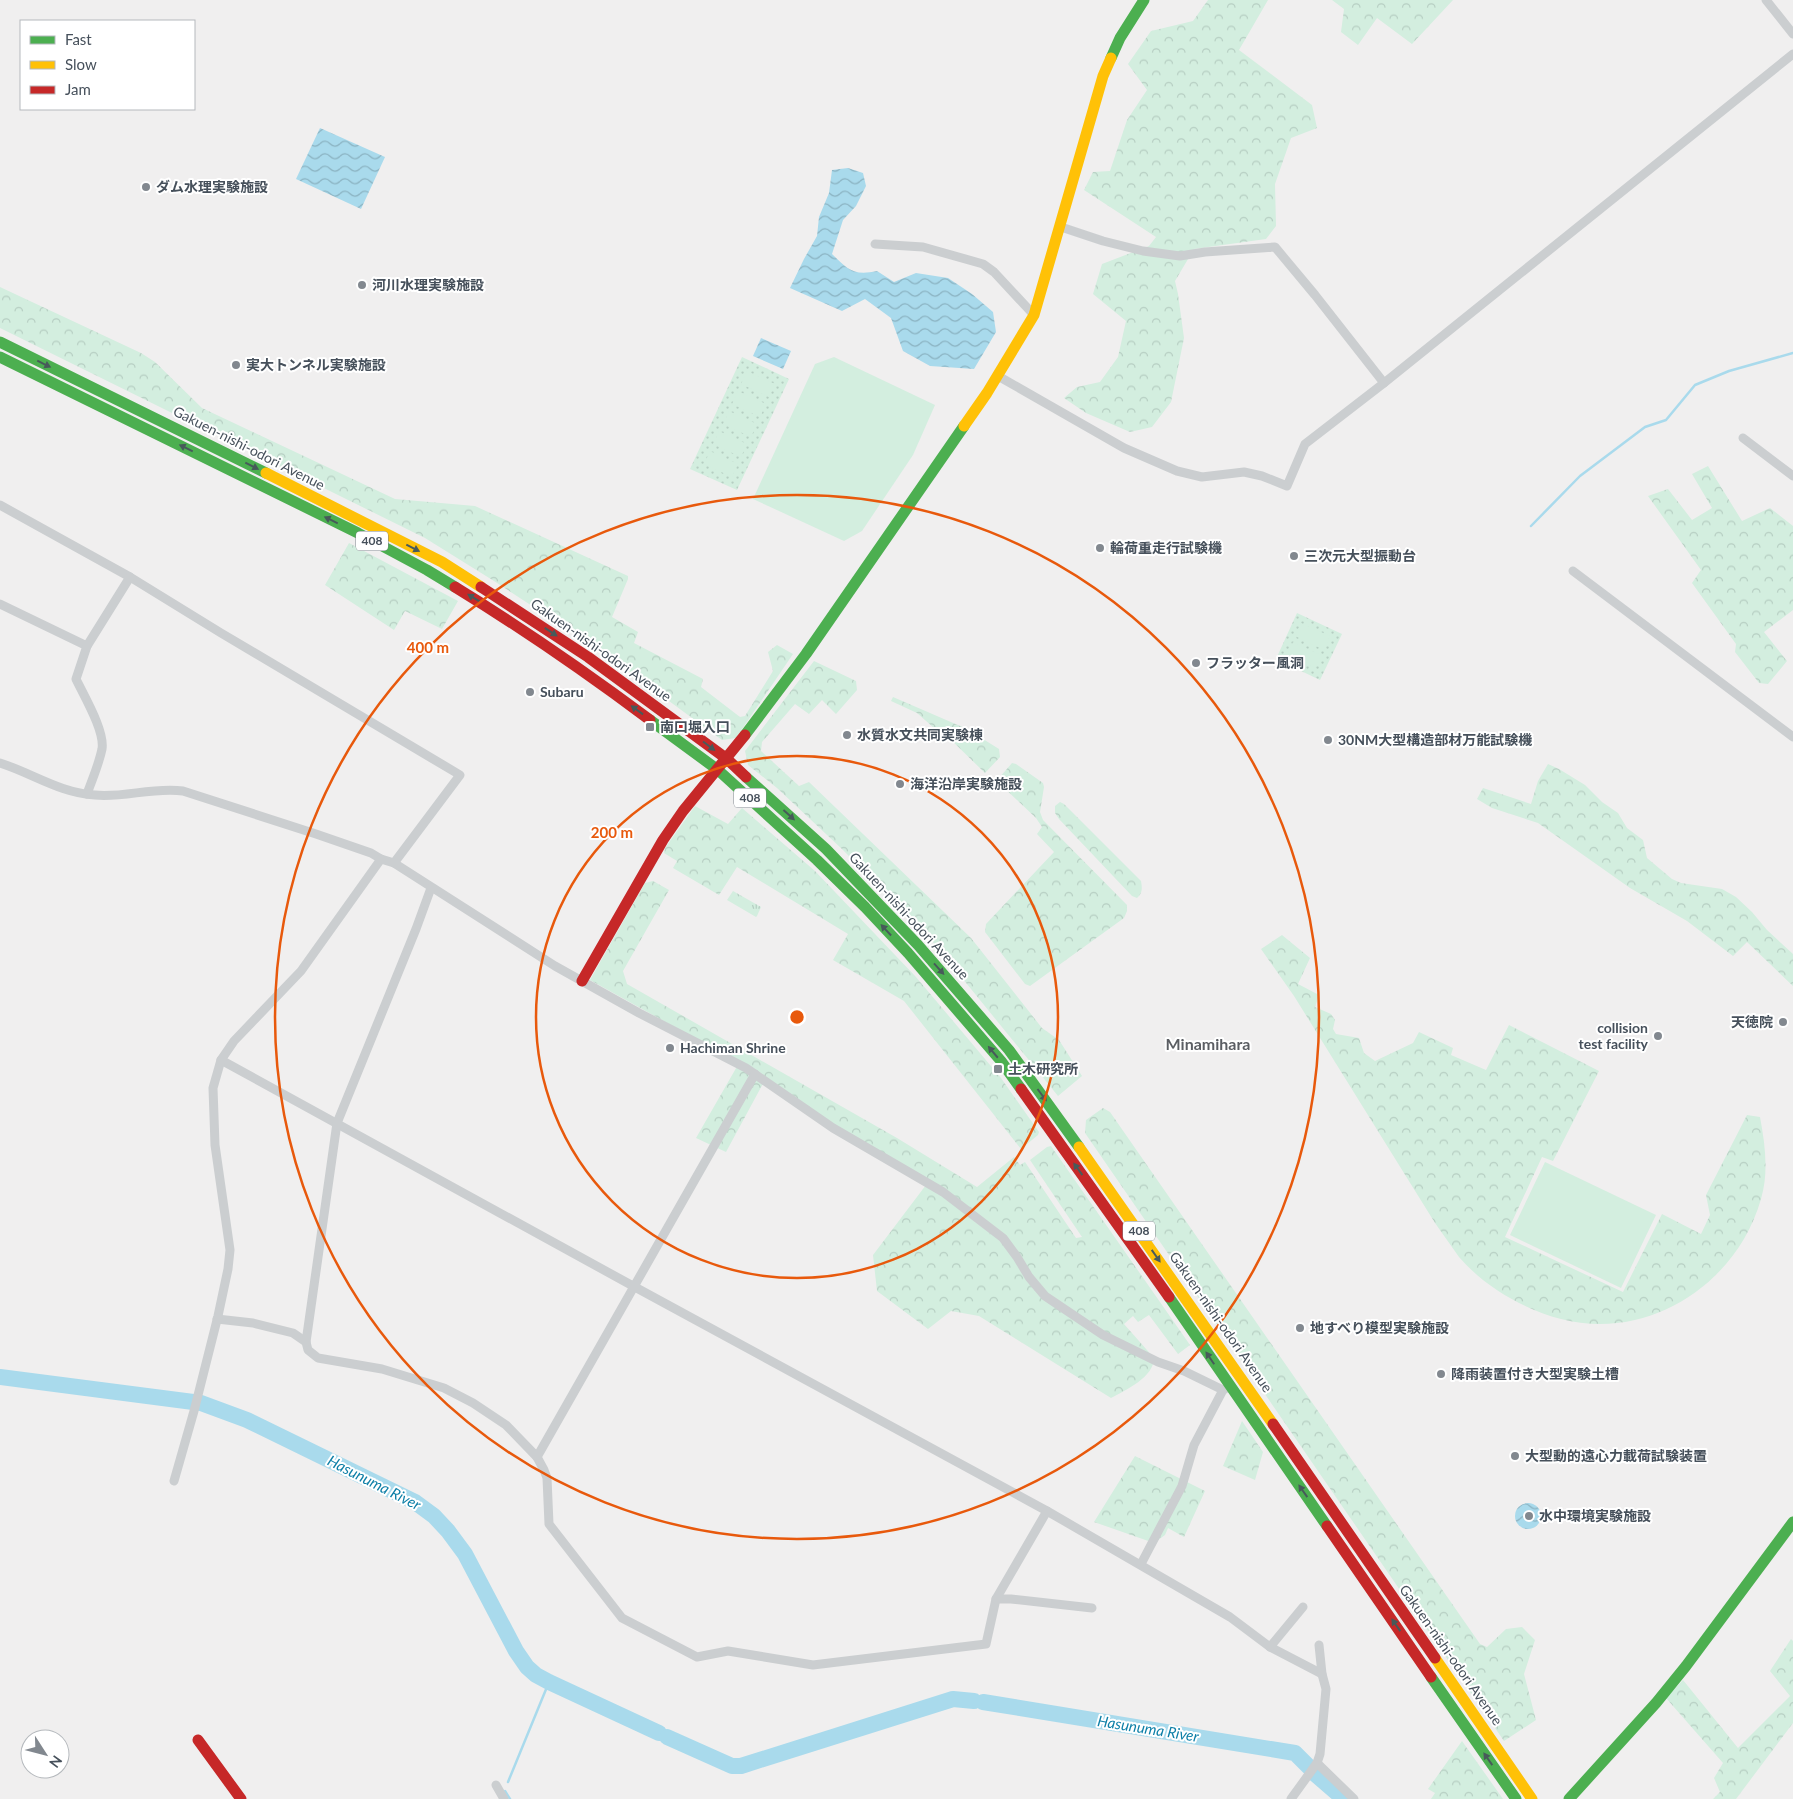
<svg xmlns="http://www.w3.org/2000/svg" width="1793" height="1799" viewBox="0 0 1793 1799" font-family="Lato,'Noto Sans JP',sans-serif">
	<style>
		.grass { fill: url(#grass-tufts) }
		.forest { fill: url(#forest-crowns) }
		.park { fill: url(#park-dots) }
		.pitch { fill: #d3eedf }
		.water { fill: url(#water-waves) }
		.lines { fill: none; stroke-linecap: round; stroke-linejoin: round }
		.stream { stroke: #a9daec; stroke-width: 2.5 }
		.river { stroke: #a9daec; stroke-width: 16 }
		.street { stroke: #cbced0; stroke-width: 9 }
		.fast { stroke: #4caf50; stroke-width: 11 }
		.slow { stroke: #ffc107; stroke-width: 11 }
		.jam { stroke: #c62828; stroke-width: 11 }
		.oneway { fill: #475a5a }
		.ring { fill: none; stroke: #e8590c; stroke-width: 2.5 }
		.poi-dot { fill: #82888f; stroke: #fff; stroke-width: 2 }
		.labels { text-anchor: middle; stroke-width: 4; stroke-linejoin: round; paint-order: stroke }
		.shield { fill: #fff; stroke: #7e848c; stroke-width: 1 }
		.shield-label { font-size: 12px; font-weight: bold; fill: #46505b }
		.poi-label { font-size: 14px; font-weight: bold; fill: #46505b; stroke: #fff; text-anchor: start }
		.street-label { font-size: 14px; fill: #46505b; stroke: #fff }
		.water-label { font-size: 15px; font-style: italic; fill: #0d7fa7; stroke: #fff }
		.quarter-label { font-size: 16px; font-weight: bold; fill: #5b5e63; stroke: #fff }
		.centre { fill: #e8590c; stroke: #fff; stroke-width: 2.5 }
		.ring-label { font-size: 15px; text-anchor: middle; font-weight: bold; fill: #e8590c; stroke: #fff; stroke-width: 4; stroke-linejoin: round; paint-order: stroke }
	</style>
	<defs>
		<pattern id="grass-tufts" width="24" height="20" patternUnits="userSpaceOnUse" patternTransform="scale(1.25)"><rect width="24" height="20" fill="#d3eedf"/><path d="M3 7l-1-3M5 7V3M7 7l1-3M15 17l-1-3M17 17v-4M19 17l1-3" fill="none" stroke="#b6cec2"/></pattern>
		<pattern id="forest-crowns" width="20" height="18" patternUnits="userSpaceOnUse" patternTransform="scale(1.25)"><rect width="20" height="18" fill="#d3eedf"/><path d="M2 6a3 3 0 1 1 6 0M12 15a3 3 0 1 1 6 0" fill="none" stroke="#b6cec2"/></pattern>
		<pattern id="park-dots" width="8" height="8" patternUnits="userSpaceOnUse" patternTransform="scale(1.25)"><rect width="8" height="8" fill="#d3eedf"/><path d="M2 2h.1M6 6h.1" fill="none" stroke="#b6cec2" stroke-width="1.8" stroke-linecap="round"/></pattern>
		<pattern id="water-waves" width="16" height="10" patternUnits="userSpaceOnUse" patternTransform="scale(1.25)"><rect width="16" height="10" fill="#a9daec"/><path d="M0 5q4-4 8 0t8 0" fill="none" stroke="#8bb3c2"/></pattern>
	</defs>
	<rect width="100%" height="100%" fill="#f0efef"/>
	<path class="grass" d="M 733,891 L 761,907 L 757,916 L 756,917 L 727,900 Z"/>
	<g class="forest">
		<path d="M 1208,0 L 1268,0 L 1239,50 L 1312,105 L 1317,128 L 1291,138 L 1275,184 L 1276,226 L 1266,239 L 1194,249 L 1175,281 L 1178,294 L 1184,338 L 1171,402 L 1152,427 L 1130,432 L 1086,413 L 1064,398 L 1077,387 L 1100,382 L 1118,357 L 1126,321 L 1093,294 L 1102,264 L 1149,246 L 1156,237 L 1084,190 L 1093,172 L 1110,171 L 1127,120 L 1147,90 L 1128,64 L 1151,31 L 1193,21 Z"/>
		<path d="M 1332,0 L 1453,0 L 1412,44 L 1377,18 L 1358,45 L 1341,32 L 1344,9 Z"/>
		<path d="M 0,287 L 141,353 L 155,362 L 202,408 L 395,499 L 475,506 L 628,576 L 628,579 L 612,617 L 638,632 L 634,643 L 703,679 L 701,687 L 740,717 L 745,716 L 773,671 L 768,652 L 777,645 L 793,654 L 736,738 L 722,740 L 601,651 L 494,581 L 425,538 L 0,328 Z"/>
		<path d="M 1708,466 L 1742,521 L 1770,508 L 1793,526 L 1793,610 L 1764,632 L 1787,661 L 1768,684 L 1759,683 L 1735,652 L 1736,644 L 1692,583 L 1701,570 L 1648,496 L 1668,489 L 1692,520 L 1712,508 L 1692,474 Z"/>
		<path d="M 349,543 L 458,601 L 442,629 L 405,611 L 394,630 L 325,585 Z"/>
		<path d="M 814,661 L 856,681 L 857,690 L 836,714 L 822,700 L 809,714 L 795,704 L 762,742 L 761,751 L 799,786 L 809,782 L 971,938 L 1042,1028 L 1059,1040 L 1082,1076 L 1058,1096 L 932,941 L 843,850 L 777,788 L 748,765 L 745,751 Z"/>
		<path d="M 893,697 L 967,729 L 999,749 L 1000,757 L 985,773 L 943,732 L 934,728 L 917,713 L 891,701 Z"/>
		<path d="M 1012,763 L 1016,764 L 1043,783 L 1044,787 L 1040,812 L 1043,820 L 1127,905 L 1127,911 L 1124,918 L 1030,986 L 1025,984 L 985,932 L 986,924 L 1054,852 L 1037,834 L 1042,827 L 1036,818 L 999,783 L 999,778 Z"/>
		<path d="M 1548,764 L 1559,769 L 1585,785 L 1602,802 L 1618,813 L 1627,828 L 1643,840 L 1647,858 L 1672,879 L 1681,883 L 1722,889 L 1736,897 L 1752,912 L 1767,930 L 1793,954 L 1793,986 L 1747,942 L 1733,956 L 1687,921 L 1630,888 L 1538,823 L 1492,808 L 1477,799 L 1483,788 L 1531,804 L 1538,781 Z"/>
		<path d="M 1060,802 L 1064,804 L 1141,881 C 1142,887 1143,893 1137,898 L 1132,896 L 1059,819 L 1055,813 L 1055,806 Z"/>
		<path d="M 695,806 L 728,824 L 742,808 L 815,871 L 916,977 L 1001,1078 L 1039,1132 L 1038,1135 L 1021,1149 L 904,1001 L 833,960 L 848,934 L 737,867 L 719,895 L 673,868 L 677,861 L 664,853 L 665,848 Z"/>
		<path d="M 653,881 L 669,890 L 623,971 L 627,984 L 897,1138 L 977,1187 L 1014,1157 L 1020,1165 L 1025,1162 L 1076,1238 L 1082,1237 L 1030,1160 L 1047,1147 L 1051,1146 L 1190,1345 L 1178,1354 L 1149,1315 L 1138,1322 L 1133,1316 L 1124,1324 L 1154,1358 C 1154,1377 1126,1390 1111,1398 L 979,1316 L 951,1311 L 928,1329 L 877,1291 L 873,1255 L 926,1185 L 828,1122 L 766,1078 L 726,1152 L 696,1138 L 739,1063 L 590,980 L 645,883 Z"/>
		<path d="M 1282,935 L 1310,958 L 1298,984 L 1319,995 L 1315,1007 L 1331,1014 L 1335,1020 L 1333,1029 L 1336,1034 L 1359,1038 L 1364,1053 L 1375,1061 L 1413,1043 L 1419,1032 L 1453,1048 L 1451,1055 L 1486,1070 L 1509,1025 L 1599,1071 L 1553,1161 L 1542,1157 L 1505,1237 L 1623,1292 L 1662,1214 L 1701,1234 L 1710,1215 L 1706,1195 L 1747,1115 L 1760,1117 C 1765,1144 1769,1172 1761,1199 C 1737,1284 1648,1342 1561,1319 C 1523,1309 1485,1287 1459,1257 C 1451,1246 1443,1234 1435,1223 L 1294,996 L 1261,949 Z"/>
		<path d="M 1103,1108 L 1110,1112 L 1480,1644 L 1487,1647 L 1506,1629 L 1522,1627 L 1535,1640 L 1524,1674 L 1536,1720 L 1504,1741 L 1085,1133 L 1086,1120 Z"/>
		<path d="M 1242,1421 L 1263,1452 L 1255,1480 L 1223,1466 Z"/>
		<path d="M 1135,1456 L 1205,1491 L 1184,1537 L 1168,1528 L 1165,1535 L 1154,1543 L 1094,1522 Z"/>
		<path d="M 1791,1639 L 1793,1641 L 1793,1723 L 1736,1799 L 1713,1799 L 1720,1792 L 1714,1778 L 1723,1763 L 1666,1698 L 1683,1680 L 1738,1748 L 1790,1696 L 1770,1671 Z"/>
		<path d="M 1462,1741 L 1503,1799 L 1431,1799 L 1435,1793 L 1428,1789 Z"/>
	</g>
	<g class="park">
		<path d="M 742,357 L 789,379 L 737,490 L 690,469 Z"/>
		<path d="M 1297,613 L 1342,634 L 1320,680 L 1276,659 Z"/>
	</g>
	<g class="pitch">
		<path d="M 834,357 L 935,405 L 913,455 L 862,531 L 844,541 L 753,499 L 815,364 Z"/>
		<path d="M 747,371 L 775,384 L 769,397 L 741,384 Z"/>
		<path d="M 738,391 L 766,404 L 760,417 L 732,404 Z"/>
		<path d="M 729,411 L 757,424 L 751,437 L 723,424 Z"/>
		<path d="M 719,431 L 747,444 L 741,457 L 713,444 Z"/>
		<path d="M 710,451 L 738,464 L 732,477 L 704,464 Z"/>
		<path d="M 1301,623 L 1330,636 L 1324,650 L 1295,636 Z"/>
		<path d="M 1293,642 L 1321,655 L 1315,668 L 1287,655 Z"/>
		<path d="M 1545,1162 L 1656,1215 L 1621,1288 L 1510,1235 Z"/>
	</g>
	<g class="water">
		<path d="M 320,128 L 385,157 L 361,209 L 296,179 Z"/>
		<path d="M 848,168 L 863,173 L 866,186 L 856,206 L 843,220 L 832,254 C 848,270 854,276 877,271 L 894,282 L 916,273 L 948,278 L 972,294 L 993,312 L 996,332 L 974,369 L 930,366 L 903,351 L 891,318 L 865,299 L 842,311 L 790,288 L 804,259 L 817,236 L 819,217 L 829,193 L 832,170 Z"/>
		<path d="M 761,338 L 791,351 L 783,369 L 753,356 Z"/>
		<circle cx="1528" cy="1516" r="13"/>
	</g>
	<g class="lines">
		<g class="stream">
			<path d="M 1531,526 L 1580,476 L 1645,427 L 1666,420 L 1695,385 L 1729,371 L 1793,353"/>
			<path d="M 508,1782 L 549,1682"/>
			<path d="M 505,1791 L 510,1799"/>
		</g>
		<g class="river">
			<path d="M 0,1377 L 201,1403 L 247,1420 L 415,1502 L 434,1516 L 448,1531 L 465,1554 L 516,1651 L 527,1667 L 536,1675 L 549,1682 L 659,1733"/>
			<path d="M 983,1702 L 1295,1753 L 1309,1767"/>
			<path d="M 667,1737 L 732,1766 L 741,1766 L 953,1699 L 974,1701"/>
			<path d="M 1315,1774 L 1344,1799"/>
		</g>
		<g class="street">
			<path d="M 1766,0 L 1793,34"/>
			<path d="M 1061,227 L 1103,241 L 1143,251 L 1180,256 L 1205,252 L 1275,247 L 1315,295 L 1384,383"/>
			<path d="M 875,244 L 923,247 L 983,264 L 994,272 L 1034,315"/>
			<path d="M 998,376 L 1124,448 L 1177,471 L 1202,477 L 1244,472 L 1262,476 L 1287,486 L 1305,444 L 1384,383 L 1793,54"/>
			<path d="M 1743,438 L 1793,476"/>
			<path d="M 0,505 L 130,577 L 221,633 L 460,775 L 394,863"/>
			<path d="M 1573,571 L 1793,737"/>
			<path d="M 0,604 L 87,646"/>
			<path d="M 0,763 C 32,773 60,793 95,795 C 124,798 152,787 183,791 L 316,834 L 371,853 L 381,859 L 394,863 L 555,966 L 639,1013 L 746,1068 L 833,1128 L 943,1192 L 1003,1238 L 1017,1257 L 1029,1277 L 1045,1296 L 1103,1335 L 1158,1362 L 1184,1371 L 1223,1390 L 1230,1386"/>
			<path d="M 87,794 C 92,780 99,764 102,749 C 105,731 84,696 76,679 L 87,646 L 130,577"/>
			<path d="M 221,1060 L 633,1286 L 1047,1511 L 1230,1617 L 1270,1647 L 1322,1674"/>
			<path d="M 217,1319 L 253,1323 L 293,1333 L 306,1342 L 308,1350 L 318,1358 L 382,1369 L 444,1388 L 473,1403 L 506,1425 L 537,1457 L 544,1470 L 547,1478 L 549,1524 L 622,1618 L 697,1657 L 728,1651 L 813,1665 L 986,1644 L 996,1599 L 1047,1511"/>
			<path d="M 306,1342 L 337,1123 L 416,929 L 431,888"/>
			<path d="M 537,1457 L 755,1074"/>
			<path d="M 174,1481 L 194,1411 L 218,1316 L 228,1269 L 230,1250 L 215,1145 L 213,1088 L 221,1060 L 234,1041 L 301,971 L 381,859"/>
			<path d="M 1141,1564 L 1182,1486 L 1194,1445 L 1223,1390"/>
			<path d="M 996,1599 L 1011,1599 L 1092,1608"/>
			<path d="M 1270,1647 L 1303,1607"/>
			<path d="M 1317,1763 L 1354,1799"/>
			<path d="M 496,1785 L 504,1799"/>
			<path d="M 1291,1799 L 1317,1763 L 1320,1754 L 1326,1689 L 1322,1674 L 1319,1645"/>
		</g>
		<g class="fast">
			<path d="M 1111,58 L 1120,38 L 1144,0"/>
			<path d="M 0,342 L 266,473"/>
			<path d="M 0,357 L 358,533 L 427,570 L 455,587"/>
			<path d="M 650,720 L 718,770 L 817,860 L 865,907 L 908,953 L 1001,1061 L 1021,1089"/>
			<path d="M 745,735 L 806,654 L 964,426"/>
			<path d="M 746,777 L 826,849 L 918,945 L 1009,1050 L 1079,1147"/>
			<path d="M 1169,1297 L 1327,1526"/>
			<path d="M 1431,1677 L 1516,1799"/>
			<path d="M 1569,1799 L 1656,1703 L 1686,1666 L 1793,1522"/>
		</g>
		<g class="slow">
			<path d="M 964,426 L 987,393 L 1034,315 L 1103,76 L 1111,58"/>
			<path d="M 266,473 L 442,562 L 481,587"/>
			<path d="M 1079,1147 L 1273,1424"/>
			<path d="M 1435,1658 L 1532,1799"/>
		</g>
		<g class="jam">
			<path d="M 455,587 C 522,628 587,673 650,720"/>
			<path d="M 481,587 L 588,657 L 727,759 L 746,777"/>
			<path d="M 582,981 L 663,840 L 683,811 L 745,735"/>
			<path d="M 1021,1089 L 1169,1297"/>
			<path d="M 1273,1424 L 1435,1658"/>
			<path d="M 1327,1526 L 1431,1677"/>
			<path d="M 198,1740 L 241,1799"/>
		</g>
	</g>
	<defs><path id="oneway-solid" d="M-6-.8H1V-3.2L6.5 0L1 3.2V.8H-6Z" transform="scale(1.25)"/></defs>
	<g class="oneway">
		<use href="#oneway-solid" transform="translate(44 364) rotate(26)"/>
		<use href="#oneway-solid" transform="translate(186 448) rotate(-154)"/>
		<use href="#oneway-solid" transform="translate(252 466) rotate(27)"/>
		<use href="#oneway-solid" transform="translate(331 520) rotate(-154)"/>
		<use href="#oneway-solid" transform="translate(413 548) rotate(27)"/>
		<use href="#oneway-solid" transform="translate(474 598) rotate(-149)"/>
		<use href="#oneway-solid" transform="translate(551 632) rotate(33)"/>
		<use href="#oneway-solid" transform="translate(637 710) rotate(-144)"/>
		<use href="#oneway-solid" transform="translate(709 746) rotate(37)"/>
		<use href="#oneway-solid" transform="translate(789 815) rotate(42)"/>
		<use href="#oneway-solid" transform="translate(886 930) rotate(-133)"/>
		<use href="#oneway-solid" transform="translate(939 969) rotate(48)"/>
		<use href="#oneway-solid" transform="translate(993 1052) rotate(-130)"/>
		<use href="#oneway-solid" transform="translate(1042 1095) rotate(53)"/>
		<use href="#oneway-solid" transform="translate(1078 1169) rotate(-126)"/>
		<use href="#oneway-solid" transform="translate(1156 1256) rotate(55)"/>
		<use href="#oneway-solid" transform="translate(1210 1358) rotate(-124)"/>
		<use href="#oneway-solid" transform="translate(1303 1491) rotate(-125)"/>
		<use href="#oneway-solid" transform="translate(1396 1625) rotate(-125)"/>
		<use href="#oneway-solid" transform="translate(1488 1759) rotate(-125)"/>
	</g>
	<g class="ring">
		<circle cx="797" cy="1017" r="261"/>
		<circle cx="797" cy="1017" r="522"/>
	</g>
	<g class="poi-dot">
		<circle cx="146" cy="187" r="5"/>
		<circle cx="362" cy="285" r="5"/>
		<circle cx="236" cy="365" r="5"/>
		<circle cx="1100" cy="548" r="5"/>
		<circle cx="1294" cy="556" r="5"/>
		<circle cx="1196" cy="663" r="5"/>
		<circle cx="530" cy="692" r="5"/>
		<rect x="645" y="722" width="10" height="10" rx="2.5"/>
		<circle cx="847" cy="735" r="5"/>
		<circle cx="1328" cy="740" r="5"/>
		<circle cx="900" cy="784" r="5"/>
		<circle cx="1783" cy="1022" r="5"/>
		<circle cx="1658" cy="1036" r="5"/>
		<circle cx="670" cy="1048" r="5"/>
		<rect x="993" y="1064" width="10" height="10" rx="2.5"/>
		<circle cx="1300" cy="1328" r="5"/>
		<circle cx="1441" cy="1374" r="5"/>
		<circle cx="1515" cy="1456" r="5"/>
		<circle cx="1529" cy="1516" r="5"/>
	</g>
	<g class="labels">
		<g class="shield">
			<rect x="356" y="531.5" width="32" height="19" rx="4"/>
			<rect x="734" y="788.5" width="32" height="19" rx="4"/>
			<rect x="1123" y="1221.5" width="32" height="19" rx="4"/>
		</g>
		<g class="shield-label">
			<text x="372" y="545">408</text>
			<text x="750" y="802">408</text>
			<text x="1139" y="1235">408</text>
		</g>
		<g class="poi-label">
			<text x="156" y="192">ダム水理実験施設</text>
			<text x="372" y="290">河川水理実験施設</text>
			<text x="246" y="370">実大トンネル実験施設</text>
			<text x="1110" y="553">輪荷重走行試験機</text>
			<text x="1304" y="561">三次元大型振動台</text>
			<text x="1206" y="668">フラッター風洞</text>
			<text x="540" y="697">Subaru</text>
			<text x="660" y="732">南口堀入口</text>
			<text x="857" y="740">水質水文共同実験棟</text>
			<text x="1338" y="745">30NM大型構造部材万能試験機</text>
			<text x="910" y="789">海洋沿岸実験施設</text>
			<text x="1773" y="1027" text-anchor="end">天徳院</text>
			<text x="1648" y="1033" text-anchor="end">collision<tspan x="1648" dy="16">test facility</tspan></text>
			<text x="680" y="1053">Hachiman Shrine</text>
			<text x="1008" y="1074">土木研究所</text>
			<text x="1310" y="1333">地すべり模型実験施設</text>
			<text x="1451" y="1379">降雨装置付き大型実験土槽</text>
			<text x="1525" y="1461">大型動的遠心力載荷試験装置</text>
			<text x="1539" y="1521">水中環境実験施設</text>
		</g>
		<g class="street-label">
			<text transform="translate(249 448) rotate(27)" y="5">Gakuen-nishi-odori Avenue</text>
			<text transform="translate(601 650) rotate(35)" y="5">Gakuen-nishi-odori Avenue</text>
			<text transform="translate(909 916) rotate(47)" y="5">Gakuen-nishi-odori Avenue</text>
			<text transform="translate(1221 1322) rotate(55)" y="5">Gakuen-nishi-odori Avenue</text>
			<text transform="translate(1451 1655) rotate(55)" y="5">Gakuen-nishi-odori Avenue</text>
		</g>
		<g class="water-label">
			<text transform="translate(374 1483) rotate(27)" y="5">Hasunuma River</text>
			<text transform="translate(1148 1729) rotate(9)" y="5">Hasunuma River</text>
		</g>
		<g class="quarter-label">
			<text x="1208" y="1050">Minamihara</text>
		</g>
	</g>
	<circle cx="797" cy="1017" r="8" class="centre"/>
	<g class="ring-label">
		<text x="428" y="653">400 m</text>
		<text x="612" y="838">200 m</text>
	</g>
	<rect x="20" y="20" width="175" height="90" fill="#ffffff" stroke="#b5b9bd"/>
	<rect x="30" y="36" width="25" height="8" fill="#4caf50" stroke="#b5b9bd"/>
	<text x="65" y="45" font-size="15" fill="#46505b">Fast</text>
	<rect x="30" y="61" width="25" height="8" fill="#ffc107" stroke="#b5b9bd"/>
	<text x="65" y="70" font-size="15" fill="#46505b">Slow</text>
	<rect x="30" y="86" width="25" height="8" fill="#c62828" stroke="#b5b9bd"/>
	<text x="65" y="95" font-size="15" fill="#46505b">Jam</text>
	<g transform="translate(45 1754) rotate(126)"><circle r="24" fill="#ffffff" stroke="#b5b9bd"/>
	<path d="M0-4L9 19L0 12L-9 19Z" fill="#82888f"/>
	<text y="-8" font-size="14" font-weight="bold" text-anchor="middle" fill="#46505b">N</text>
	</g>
</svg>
